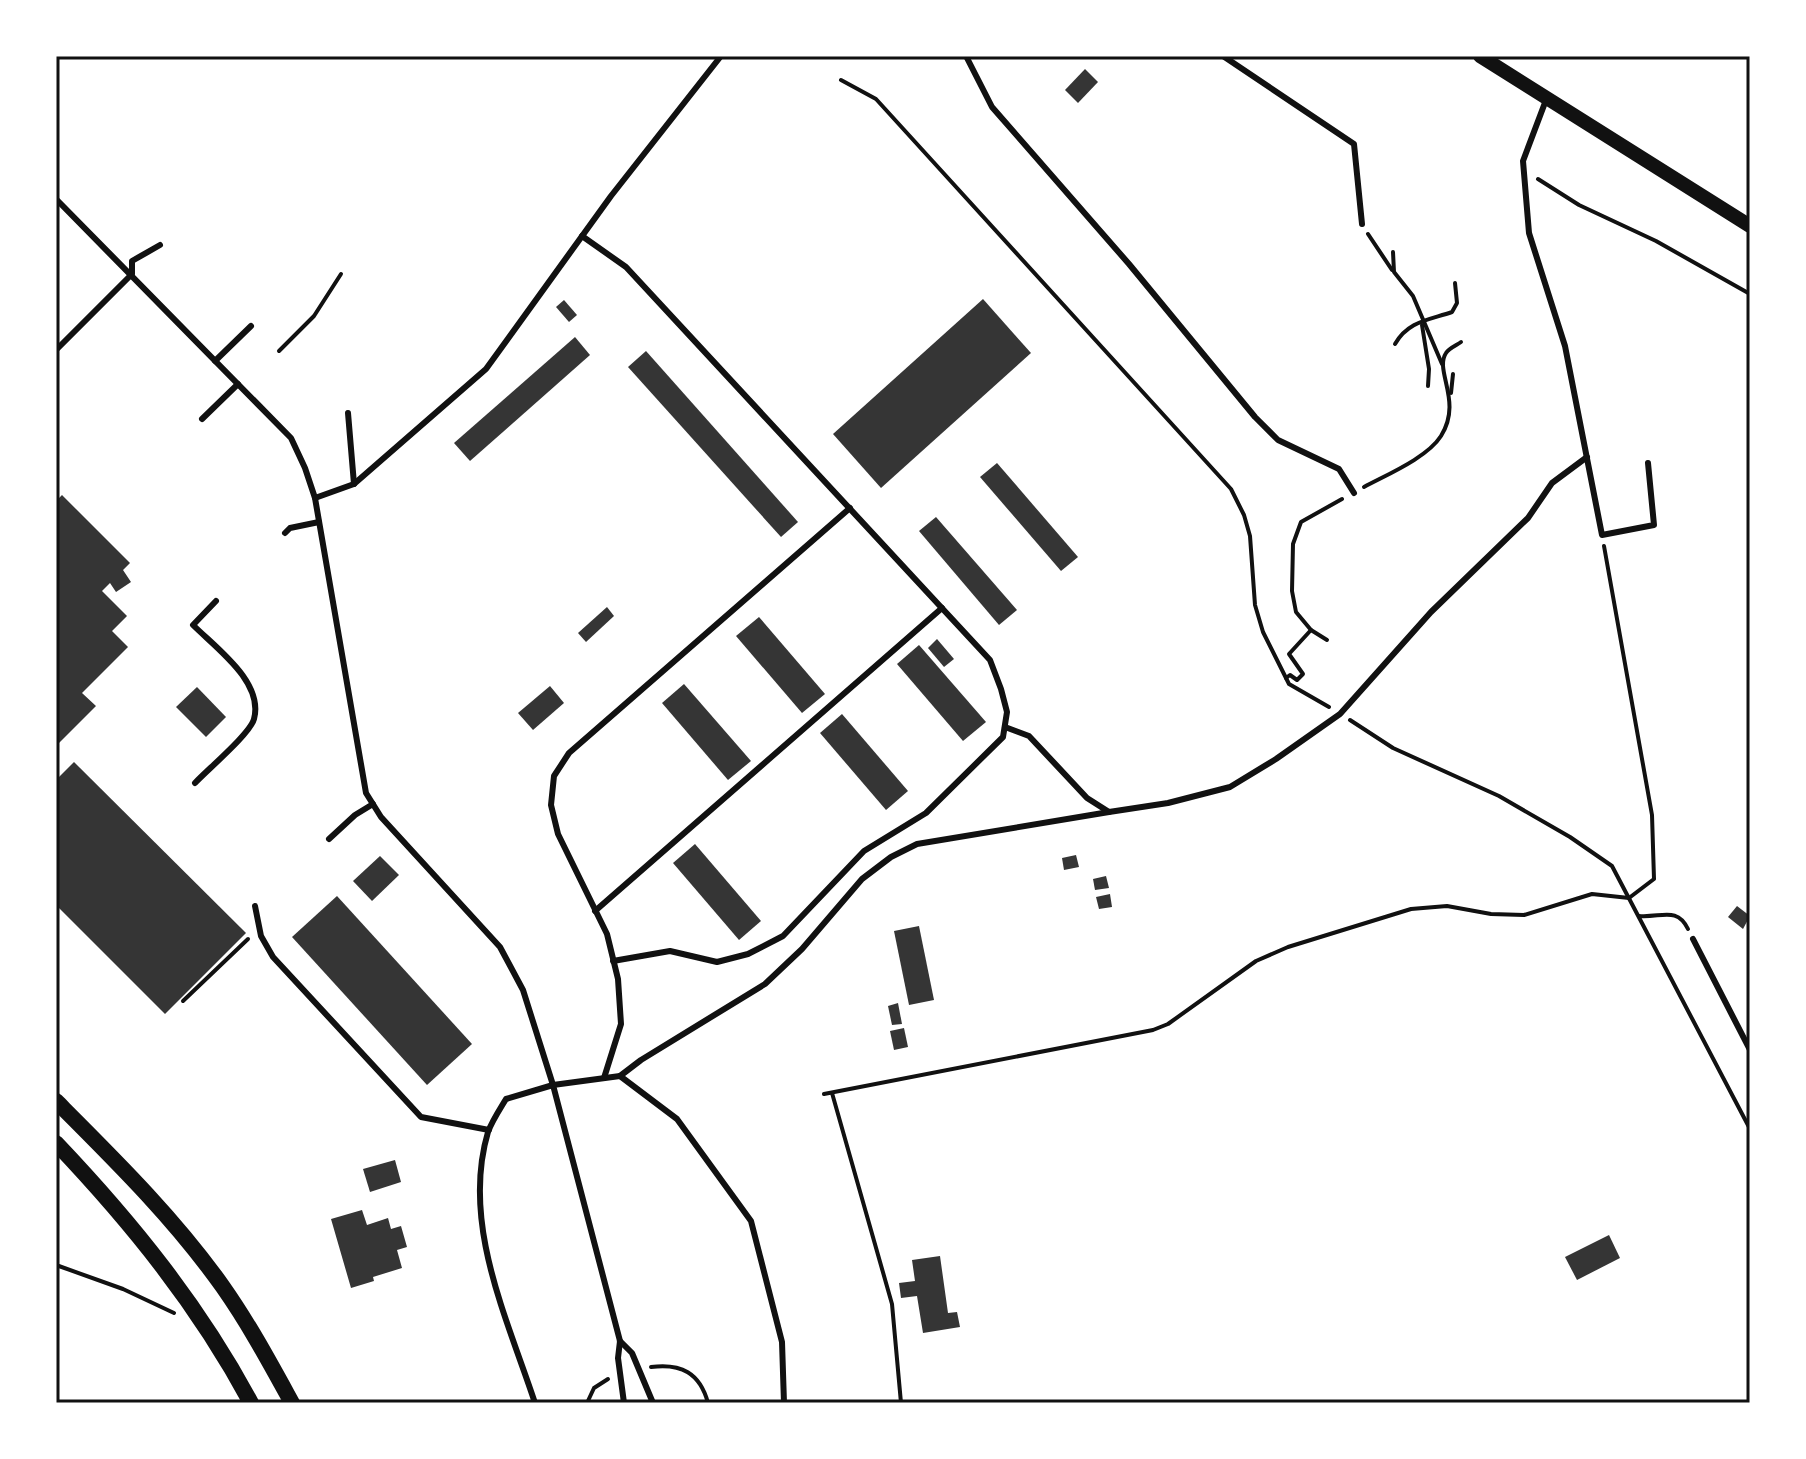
<svg xmlns="http://www.w3.org/2000/svg" width="1806" height="1459" viewBox="0 0 1806 1459" font-family="Helvetica,sans-serif">
	<style>
		.building { fill: #353535 }
		.lines { fill: none; stroke-linecap: round; stroke-linejoin: round }
		.path { stroke: #111; stroke-width: 4 }
		.service { stroke: #111; stroke-width: 6 }
		.tertiary { stroke: #111; stroke-width: 14 }
		.secondary { stroke: #111; stroke-width: 16 }
		.neatline { fill: none; stroke: #111; stroke-width: 3 }
	</style>
	<rect width="100%" height="100%" fill="#fff"/>
	<g class="building">
		<path d="M 1085,69 L 1098,82 L 1078,103 L 1065,90 Z"/>
		<path d="M 983,299 L 1031,353 L 881,488 L 833,434 Z"/>
		<path d="M 564,300 L 577,315 L 569,322 L 556,307 Z"/>
		<path d="M 575,337 L 590,355 L 470,461 L 454,443 Z"/>
		<path d="M 646,351 L 798,522 L 781,537 L 628,367 Z"/>
		<path d="M 997,463 L 1078,557 L 1061,571 L 980,477 Z"/>
		<path d="M 62,495 L 130,563 L 123,570 L 131,582 L 116,592 L 110,583 L 102,591 L 127,616 L 112,631 L 128,647 L 82,693 L 96,706 L 56,746 L 56,501 Z"/>
		<path d="M 936,517 L 1017,610 L 999,625 L 919,531 Z"/>
		<path d="M 607,607 L 614,616 L 586,642 L 578,633 Z"/>
		<path d="M 759,617 L 825,694 L 802,713 L 736,636 Z"/>
		<path d="M 937,639 L 954,659 L 944,667 L 928,648 Z"/>
		<path d="M 919,645 L 986,722 L 963,741 L 897,664 Z"/>
		<path d="M 684,684 L 751,761 L 728,780 L 662,703 Z"/>
		<path d="M 550,686 L 564,703 L 533,730 L 518,713 Z"/>
		<path d="M 197,687 L 226,717 L 206,737 L 176,707 Z"/>
		<path d="M 842,714 L 908,791 L 886,810 L 820,733 Z"/>
		<path d="M 74,762 L 246,933 L 165,1014 L 56,905 L 56,780 Z"/>
		<path d="M 695,844 L 761,921 L 739,940 L 673,863 Z"/>
		<path d="M 1076,855 L 1079,867 L 1064,870 L 1062,858 Z"/>
		<path d="M 380,856 L 399,875 L 372,901 L 353,881 Z"/>
		<path d="M 1106,876 L 1109,888 L 1095,890 L 1093,879 Z"/>
		<path d="M 1110,894 L 1112,907 L 1099,909 L 1096,897 Z"/>
		<path d="M 337,896 L 472,1044 L 427,1085 L 292,937 Z"/>
		<path d="M 1737,906 L 1750,916 L 1743,929 L 1728,917 Z"/>
		<path d="M 919,926 L 934,1000 L 909,1005 L 894,931 Z"/>
		<path d="M 898,1003 L 902,1024 L 892,1025 L 888,1006 Z"/>
		<path d="M 904,1028 L 908,1047 L 894,1050 L 890,1031 Z"/>
		<path d="M 395,1160 L 401,1182 L 370,1192 L 363,1169 Z"/>
		<path d="M 362,1210 L 367,1225 L 388,1218 L 391,1229 L 401,1226 L 407,1247 L 397,1250 L 402,1268 L 373,1277 L 374,1281 L 351,1288 L 331,1219 Z"/>
		<path d="M 1609,1235 L 1620,1258 L 1577,1280 L 1565,1257 Z"/>
		<path d="M 940,1256 L 948,1313 L 957,1312 L 960,1327 L 923,1333 L 917,1296 L 901,1298 L 899,1283 L 915,1281 L 912,1260 Z"/>
	</g>
	<g class="lines">
		<g class="path">
			<path d="M 841,80 L 876,99 L 1231,489 L 1244,515 L 1250,536 L 1255,605 L 1263,632 L 1289,684 L 1329,707"/>
			<path d="M 1538,179 L 1579,205 L 1656,241 L 1750,294"/>
			<path d="M 1368,234 L 1392,270"/>
			<path d="M 1393,252 L 1394,272 L 1413,296 L 1442,364"/>
			<path d="M 1422,325 L 1429,369 L 1428,386"/>
			<path d="M 1395,344 C 1408,321 1429,320 1452,312 L 1457,303 L 1455,283"/>
			<path d="M 279,351 L 314,316 L 341,274"/>
			<path d="M 1451,393 L 1453,374"/>
			<path d="M 1364,487 C 1386,475 1427,458 1441,436 C 1463,401 1434,371 1446,353 C 1449,348 1457,345 1461,342"/>
			<path d="M 1311,630 L 1296,612 L 1292,591 L 1293,544 L 1301,522 L 1342,499"/>
			<path d="M 1286,678 L 1290,675 L 1297,680 L 1303,674 L 1289,654 L 1311,630 L 1327,640"/>
			<path d="M 1350,720 L 1393,748 L 1499,796 L 1570,837 L 1612,866 L 1750,1129"/>
			<path d="M 1639,916 C 1661,918 1677,906 1688,929"/>
			<path d="M 183,1001 L 248,939"/>
			<path d="M 832,1093 L 892,1304 L 901,1403"/>
			<path d="M 824,1094 L 1153,1030 L 1168,1024 L 1256,961 L 1288,947 L 1411,909 L 1447,906 L 1491,914 L 1524,915 L 1592,894 L 1629,898 L 1654,879 L 1652,815 L 1604,546"/>
			<path d="M 56,1265 L 123,1289 L 174,1313"/>
			<path d="M 651,1367 C 681,1363 700,1373 708,1403"/>
			<path d="M 587,1403 L 594,1388 L 608,1379"/>
		</g>
		<g class="service">
			<path d="M 966,56 L 992,107 L 1129,264 L 1255,417 L 1278,440 L 1339,469 L 1354,493"/>
			<path d="M 1223,56 L 1354,144 L 1362,224"/>
			<path d="M 1546,100 L 1523,161 L 1529,233 L 1565,346 L 1602,535 L 1654,525 L 1648,463"/>
			<path d="M 56,199 L 291,438 L 305,468 L 315,498 L 366,793 L 381,817 L 500,947 L 523,990 L 553,1085 L 620,1341 L 618,1358 L 624,1403"/>
			<path d="M 582,236 L 626,267 L 990,660 L 1001,689 L 1007,712 L 1003,737 L 926,813 L 864,851 L 783,936 L 748,954 L 717,962 L 670,951 L 613,961"/>
			<path d="M 56,350 L 132,274 L 132,261 L 160,245"/>
			<path d="M 215,361 L 251,326"/>
			<path d="M 348,413 L 354,484"/>
			<path d="M 202,419 L 238,384"/>
			<path d="M 315,498 L 354,484 L 486,369 L 611,196 L 721,56"/>
			<path d="M 285,533 L 290,528 L 319,522"/>
			<path d="M 1005,727 L 1029,736 L 1087,798 L 1109,812 L 1168,803 L 1230,787 L 1276,759 L 1340,714 L 1431,612 L 1528,518 L 1552,483 L 1587,457"/>
			<path d="M 195,783 C 207,770 250,734 254,719 C 264,682 216,648 193,625 L 216,601"/>
			<path d="M 329,839 L 355,815 L 373,804"/>
			<path d="M 255,906 L 261,936 L 273,957 L 421,1117 L 489,1130"/>
			<path d="M 595,911 L 942,608"/>
			<path d="M 1693,939 L 1750,1050"/>
			<path d="M 620,1076 L 641,1060 L 765,984 L 802,949 L 862,879 L 891,857 L 917,844 L 1109,812"/>
			<path d="M 604,1078 L 621,1024 L 618,979 L 607,934 L 558,834 L 551,805 L 554,776 L 569,753 L 850,508"/>
			<path d="M 620,1341 L 632,1353 L 653,1403"/>
			<path d="M 535,1403 C 507,1318 461,1223 488,1132 C 492,1121 500,1109 506,1099 L 553,1085 L 620,1076 L 677,1119 L 751,1221 L 782,1342 L 784,1403"/>
		</g>
		<path class="tertiary" d="M 1480,56 L 1750,226"/>
		<g class="secondary">
			<path d="M 56,1101 C 115,1160 175,1219 223,1287 C 249,1324 270,1363 292,1403"/>
			<path d="M 56,1143 C 132,1223 199,1306 251,1403"/>
		</g>
	</g>
	<rect width="1806" height="1459" fill="none" stroke="#ffffff" stroke-width="116"/>
	<rect x="58" y="58" width="1690" height="1343" class="neatline"/>
</svg>
